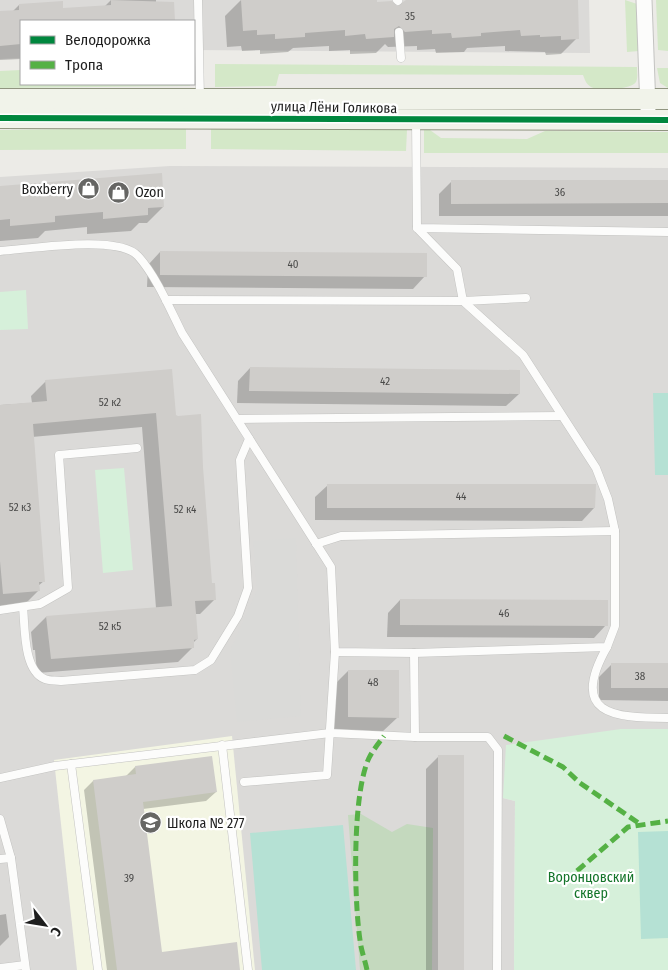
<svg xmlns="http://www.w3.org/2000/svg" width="668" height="970" viewBox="0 0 668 970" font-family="'Fira Sans Condensed',sans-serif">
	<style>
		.residential { fill: #dbdad8 }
		.education { fill: #f3f5e3 }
		.religious { fill: #dadad8 }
		.grass { fill: #d4e8c8 }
		.forest { fill: #c4d9be }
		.park { fill: #d6f0da }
		.pitch { fill: #b5e1d4 }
		.shadow { fill: #0003 }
		.building { fill: #cfcdca }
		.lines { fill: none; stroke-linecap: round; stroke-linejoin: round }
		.lane-casing { stroke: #c3c3c1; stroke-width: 9 }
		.street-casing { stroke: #c3c3c1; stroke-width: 17 }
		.secondary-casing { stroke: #909580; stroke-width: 22 }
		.lane { stroke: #fcfcfb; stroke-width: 8 }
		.street { stroke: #fcfcfb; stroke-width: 15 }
		.secondary { stroke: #f1f3ea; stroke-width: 20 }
		.quiet { stroke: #55b145; stroke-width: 5; stroke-dasharray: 10 5; stroke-linecap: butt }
		.cycleway-casing { stroke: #fff; stroke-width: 9 }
		.cycleway { stroke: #00873e; stroke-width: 6 }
		.labels { text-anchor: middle; stroke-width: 4.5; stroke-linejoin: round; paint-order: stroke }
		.number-label { font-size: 11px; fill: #4a4a49 }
		.street-label { font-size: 14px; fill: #1e1e1e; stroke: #fff }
		.poi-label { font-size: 14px; fill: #1e1e1e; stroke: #fff; text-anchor: start }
		.park-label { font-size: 14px; fill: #137429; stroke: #fff }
	</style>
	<rect width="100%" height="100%" fill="#ecebe7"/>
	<g class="residential">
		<path d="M 0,0 L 589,0 L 590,53 L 194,50 L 194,21 L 21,21 L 21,58 L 0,59 Z"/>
		<path d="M 170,166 L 668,168 L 668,729 L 621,729 L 503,798 L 515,801 L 514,970 L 0,970 L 0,177 Z"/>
	</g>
	<path class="education" d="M 232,736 L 255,970 L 77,970 L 54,760 Z"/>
	<path class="religious" d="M 296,538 L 301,716 L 237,722 L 230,651 L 257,590 L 253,541 Z"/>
	<g class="grass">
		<path d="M 625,0 L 637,4 L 639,51 L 627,52 Z"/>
		<path d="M 656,0 L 668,0 L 668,51 L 658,50 Z"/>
		<path d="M 215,64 L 637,67 C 637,72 638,78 636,82 C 631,90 598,91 591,87 C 586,84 585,80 583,75 L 279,74 L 276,86 L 215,87 Z"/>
		<path d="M 657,68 L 668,68 L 668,88 L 660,83 Z"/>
		<path d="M 21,70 L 21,84 L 190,84 L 190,86 L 0,88 L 0,71 Z"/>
		<path d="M 142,128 L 186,129 L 186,149 L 0,150 L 0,130 Z"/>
		<path d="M 211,129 L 407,130 L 406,151 L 211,149 Z"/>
		<path d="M 424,130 L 430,130 L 441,138 L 527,139 L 545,131 L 668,132 L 668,153 L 424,153 Z"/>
	</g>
	<path class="forest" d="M 361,814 L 392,832 L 407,824 L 433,828 L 432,970 L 360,970 L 348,815 Z"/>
	<g class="park">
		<path d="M 26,290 L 28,329 L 0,330 L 0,292 Z"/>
		<path d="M 124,468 L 133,570 L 103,573 L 95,470 Z"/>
		<path d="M 621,729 L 668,729 L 668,970 L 514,970 L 515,801 L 503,798 L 506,745 Z"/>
	</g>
	<g class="pitch">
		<path d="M 653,393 L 668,393 L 668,475 L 655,475 Z"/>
		<path d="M 343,825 L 356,970 L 262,970 L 250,833 Z"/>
		<path d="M 668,831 L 668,938 L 641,939 L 638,832 Z"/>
	</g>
	<g class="shadow">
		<path d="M 111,0 L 156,0 L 156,4 L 173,3 L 174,21 L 21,21 L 21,59 L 0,60 L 0,13 L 12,12 L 19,5 L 62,9 L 104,7 Z"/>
		<path d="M 241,0 L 376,0 L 376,3 L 398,7 L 426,0 L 577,0 L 577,38 L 561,54 L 546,55 L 545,52 L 505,51 L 505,46 L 467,48 L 464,52 L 436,53 L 435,49 L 417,50 L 417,46 L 388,47 L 385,44 L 376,53 L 350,54 L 350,50 L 329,51 L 329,46 L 293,48 L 288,52 L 260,54 L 260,50 L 242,51 L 241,46 L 227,47 L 225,16 Z"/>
		<path d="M 452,181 L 668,181 L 668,216 L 439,216 L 439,194 Z"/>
		<path d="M 0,187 L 163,207 L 147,223 L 139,223 L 131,231 L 87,234 L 87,227 L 45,231 L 38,238 L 0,241 Z"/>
		<path d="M 160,252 L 425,276 L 413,289 L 147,287 L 148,265 Z"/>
		<path d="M 250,368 L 519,394 L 506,406 L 237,403 L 238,381 Z"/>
		<path d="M 46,381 L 175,415 L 201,468 L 211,584 L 215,599 L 200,614 L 195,614 L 197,639 L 193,643 L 193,647 L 178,662 L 37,673 L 35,650 L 33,650 L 31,632 L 46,617 L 156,608 L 142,427 L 32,437 L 44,581 L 38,586 L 39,590 L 24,605 L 0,607 L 0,405 L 32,403 L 31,396 Z"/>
		<path d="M 328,485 L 594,508 L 582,521 L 315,520 L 315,497 Z"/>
		<path d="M 400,600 L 606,625 L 594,638 L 387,637 L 388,613 Z"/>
		<path d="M 612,664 L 668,664 L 668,701 L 599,700 L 599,677 Z"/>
		<path d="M 348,671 L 398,717 L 381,733 L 332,733 L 332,687 Z"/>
		<path d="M 439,756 L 463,970 L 426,970 L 426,769 Z"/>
		<path d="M 135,767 L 216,792 L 206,801 L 143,809 L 161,953 L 239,970 L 107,970 L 84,790 L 93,781 L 125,777 Z"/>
		<path d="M 6,914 L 9,937 L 0,946 L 0,915 Z"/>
	</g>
	<g class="building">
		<path d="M 111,0 L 174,2 L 175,21 L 21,21 L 21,44 L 0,46 L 0,11 L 19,10 L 19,4 L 63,1 L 63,8 L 111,5 Z"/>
		<path d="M 241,0 L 377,0 L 377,2 L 392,1 L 397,6 L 406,0 L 578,0 L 579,39 L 561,40 L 561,36 L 540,37 L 540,35 L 521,36 L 520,30 L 481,33 L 481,36 L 452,38 L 451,33 L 432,34 L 432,30 L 405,32 L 399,26 L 394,29 L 394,37 L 366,39 L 365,34 L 345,36 L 345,30 L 305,33 L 305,37 L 275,39 L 275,34 L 257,35 L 257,30 L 243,31 Z"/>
		<path d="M 162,173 L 164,207 L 148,208 L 148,215 L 103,219 L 103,212 L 55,216 L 55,222 L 10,226 L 10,219 L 0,220 L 0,186 Z"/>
		<path d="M 451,180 L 668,180 L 668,203 L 451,204 Z"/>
		<path d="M 160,251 L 427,253 L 427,277 L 160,275 Z"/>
		<path d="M 250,367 L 520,370 L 520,394 L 249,391 Z"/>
		<path d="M 172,369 L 176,415 L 178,416 L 201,414 L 203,467 L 212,583 L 215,583 L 216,600 L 195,601 L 198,639 L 194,640 L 194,648 L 51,659 L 46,616 L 172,606 L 156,413 L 33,424 L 45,582 L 39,582 L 40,591 L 3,594 L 0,561 L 0,405 L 47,401 L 45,380 Z"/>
		<path d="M 327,484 L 596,484 L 595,508 L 327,508 Z"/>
		<path d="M 400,599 L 608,600 L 608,626 L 400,625 Z"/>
		<rect x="611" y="663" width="57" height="25"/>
		<path d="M 348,670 L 399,670 L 399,718 L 348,717 Z"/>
		<rect x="438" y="755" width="26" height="215"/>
		<path d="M 212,756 L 217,792 L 143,802 L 162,952 L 237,942 L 240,970 L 117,970 L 93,780 L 136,774 L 135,766 Z"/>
	</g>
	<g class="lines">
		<defs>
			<g id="lane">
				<path d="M 198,0 L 200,99"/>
				<path d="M 397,0 L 398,1"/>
				<path d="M 399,32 L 401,58"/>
				<path d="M 416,120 L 417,228 L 668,232"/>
				<path d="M 0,251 C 30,249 119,234 138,256 C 156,276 170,309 182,333 L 331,567 L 335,652 L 414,653 L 607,647 L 615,626 L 615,531 L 608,499 L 596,468 L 523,355 L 463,301 L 457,269 L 417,228"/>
				<path d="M 166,300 L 463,301 L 526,298"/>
				<path d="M 237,419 L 561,416"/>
				<path d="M 316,544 L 341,536 L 615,531"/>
				<path d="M 23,607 C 25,626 23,671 45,679 C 49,681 56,680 61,681 L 195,670 L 211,660 L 238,616 L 248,588 L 240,460 L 249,439"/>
				<path d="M 0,610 L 40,604 L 68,588 L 59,455 L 137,448"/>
				<path d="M 607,647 C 569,714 612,718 668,718"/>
				<path d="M 414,653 L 415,737"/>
				<path d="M 222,745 L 248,970"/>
				<path d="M 71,764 L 98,970"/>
				<path d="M 0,778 L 55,766 L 330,733 L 415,737 L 488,737 L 498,750 L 497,970"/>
				<path d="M 244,782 L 327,775 L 335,652"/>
				<path d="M 0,819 L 11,858 L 26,970"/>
				<path d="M 0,859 L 11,858"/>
				<path d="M 0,968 L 25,965"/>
			</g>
			<path id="street" d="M 644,0 L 648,109"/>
			<g id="secondary">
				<path d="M 0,99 L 668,99"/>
				<path d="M 0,118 L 668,120"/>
			</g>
		</defs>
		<use href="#lane" class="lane-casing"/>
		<use href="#street" class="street-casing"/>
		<use href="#secondary" class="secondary-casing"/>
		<use href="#lane" class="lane"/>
		<use href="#street" class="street"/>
		<use href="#secondary" class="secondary"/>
		<g class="quiet">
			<path d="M 504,736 L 563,767 L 580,783 L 640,824"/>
			<path d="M 577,871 L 628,827 L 668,821"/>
			<path d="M 367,970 C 365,960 361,950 360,940 C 354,900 352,794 369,758 C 373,750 379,743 384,736"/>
		</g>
		<defs>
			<path id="cycleway" d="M 0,118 L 668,120"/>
		</defs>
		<use href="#cycleway" class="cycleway-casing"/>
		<use href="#cycleway" class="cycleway"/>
	</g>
	<defs>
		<symbol id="shop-disc" viewBox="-11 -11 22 22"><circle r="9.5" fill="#666664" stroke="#fff"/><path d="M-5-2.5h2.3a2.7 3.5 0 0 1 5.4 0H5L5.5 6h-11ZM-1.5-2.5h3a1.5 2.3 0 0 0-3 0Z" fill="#fff"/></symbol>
		<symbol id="school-disc" viewBox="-11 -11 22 22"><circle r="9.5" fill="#666664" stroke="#fff"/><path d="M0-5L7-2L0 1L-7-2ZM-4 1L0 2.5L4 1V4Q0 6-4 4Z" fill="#fff"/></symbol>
	</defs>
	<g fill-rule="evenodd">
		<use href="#shop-disc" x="76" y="176" width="25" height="25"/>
		<use href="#shop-disc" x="106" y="180" width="25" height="25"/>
		<use href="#school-disc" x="138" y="810" width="25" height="25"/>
	</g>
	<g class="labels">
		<g class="number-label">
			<text x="410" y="20">35</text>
			<text x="560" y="196">36</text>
			<text x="293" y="268">40</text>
			<text x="385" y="385">42</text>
			<text x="110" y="406">52 к2</text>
			<text x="461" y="500">44</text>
			<text x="20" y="511">52 к3</text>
			<text x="185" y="513">52 к4</text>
			<text x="504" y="617">46</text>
			<text x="110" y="630">52 к5</text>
			<text x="640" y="680">38</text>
			<text x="373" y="686">48</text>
			<text x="129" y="882">39</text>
		</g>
		<g class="street-label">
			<text transform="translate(334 107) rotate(1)" y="5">улица Лёни Голикова</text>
		</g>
		<g class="poi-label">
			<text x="73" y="194" text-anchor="end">Boxberry</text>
			<text x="135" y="197">Ozon</text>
			<text x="167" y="828">Школа № 277</text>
		</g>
		<g class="park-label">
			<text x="591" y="882">Воронцовский<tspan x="591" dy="16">сквер</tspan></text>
		</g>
	</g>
	<rect x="20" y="20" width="175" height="65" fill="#ffffff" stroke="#a5a5a5"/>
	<rect x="30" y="36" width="25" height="8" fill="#00873e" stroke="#a5a5a5"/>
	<text x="65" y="45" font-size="15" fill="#1e1e1e">Велодорожка</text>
	<rect x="30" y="61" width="25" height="8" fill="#55b145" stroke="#a5a5a5"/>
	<text x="65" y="70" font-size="15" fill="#1e1e1e">Тропа</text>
	<g transform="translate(45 925) rotate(121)" stroke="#ffffff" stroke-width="4" paint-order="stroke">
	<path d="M0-4L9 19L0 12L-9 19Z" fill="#1e1e1e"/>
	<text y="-8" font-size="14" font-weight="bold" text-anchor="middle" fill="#1e1e1e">С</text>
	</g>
</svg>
